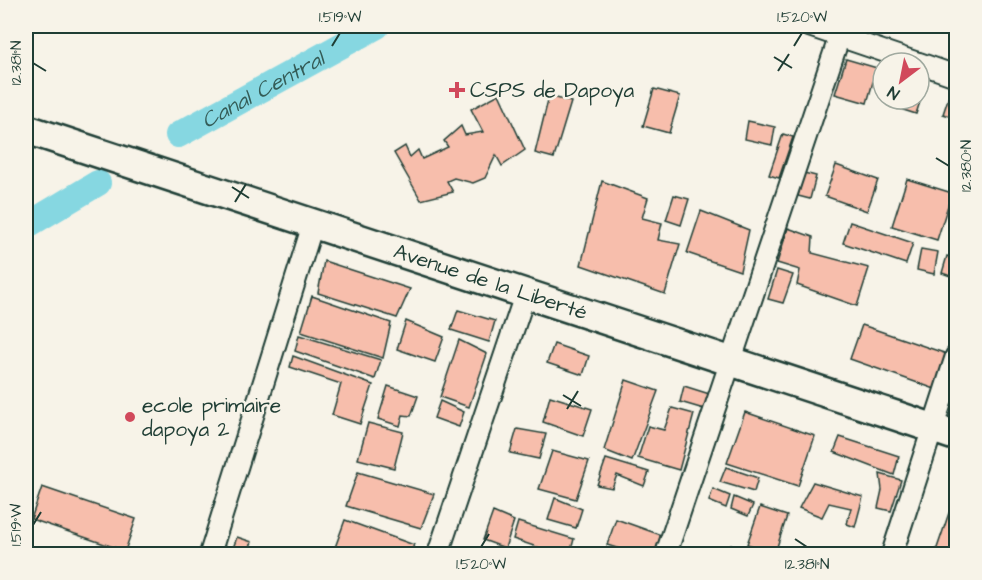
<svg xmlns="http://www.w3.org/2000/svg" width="982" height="580" viewBox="0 0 982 580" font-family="'Architects Daughter',sans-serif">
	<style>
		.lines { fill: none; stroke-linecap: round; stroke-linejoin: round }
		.canal { stroke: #86d7e1; stroke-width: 26 }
		.building { fill: #f7beac; stroke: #1f3d34; stroke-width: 1.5 }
		.street-casing { stroke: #1f3d34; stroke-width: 24 }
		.secondary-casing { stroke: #1f3d34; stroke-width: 33 }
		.street { stroke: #f7f3e8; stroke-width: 20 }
		.secondary { stroke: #f7f3e8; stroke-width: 28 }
		.ticks { fill: none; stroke: #1f3d34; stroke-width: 2 }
		.poi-dot { fill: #d1495b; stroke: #f7f3e8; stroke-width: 2 }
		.labels { text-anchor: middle; stroke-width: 5; stroke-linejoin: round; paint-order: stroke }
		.poi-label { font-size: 21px; fill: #1f3d34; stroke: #f7f3e8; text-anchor: start }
		.street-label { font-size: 21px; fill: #1f3d34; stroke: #f7f3e8 }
		.water-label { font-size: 22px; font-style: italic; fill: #345c57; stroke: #f7f3e8 }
		.neatline { fill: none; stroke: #1f3d34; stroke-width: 2 }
		.ticks-label { font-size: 15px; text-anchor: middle; fill: #1f3d34 }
	</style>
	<rect width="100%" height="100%" fill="#f7f3e8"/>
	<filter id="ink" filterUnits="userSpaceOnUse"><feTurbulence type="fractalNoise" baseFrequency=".0167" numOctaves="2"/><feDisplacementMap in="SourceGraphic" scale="12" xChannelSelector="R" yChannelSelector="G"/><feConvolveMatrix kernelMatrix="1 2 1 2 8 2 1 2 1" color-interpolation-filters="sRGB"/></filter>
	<g filter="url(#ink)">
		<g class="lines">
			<g class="canal">
				<path id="s1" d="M 178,135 L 377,26"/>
				<path d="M 26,226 L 98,183"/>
			</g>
		</g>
		<g class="building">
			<path d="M 846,59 L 877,68 L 867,103 L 835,94 Z"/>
			<path d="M 919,81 L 926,83 L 916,114 L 894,107 L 897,99 L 919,99 Z"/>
			<path d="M 654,89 L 680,96 L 669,133 L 643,126 Z"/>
			<path d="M 950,93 L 956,95 L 956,118 L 943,114 Z"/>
			<path d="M 499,94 L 525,150 L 502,166 L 496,155 L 485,178 L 473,183 L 454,178 L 447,181 L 453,192 L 421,200 L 394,153 L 405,146 L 410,157 L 418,150 L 422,159 L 448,147 L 444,141 L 461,126 L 465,135 L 483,132 L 471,109 Z"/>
			<path d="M 549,96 L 571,102 L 554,158 L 535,153 Z"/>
			<path d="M 748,121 L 775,127 L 772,145 L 745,139 Z"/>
			<path d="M 783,134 L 793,137 L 779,178 L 769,175 Z"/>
			<path d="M 836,165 L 878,180 L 867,211 L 825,196 Z"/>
			<path d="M 804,173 L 816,176 L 810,199 L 798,196 Z"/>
			<path d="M 907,179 L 952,193 L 937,240 L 892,226 Z"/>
			<path d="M 602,181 L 648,198 L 642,218 L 662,223 L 658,240 L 680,244 L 665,294 L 581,265 Z"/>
			<path d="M 674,195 L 689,199 L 681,225 L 666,220 Z"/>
			<path d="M 701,211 L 749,230 L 740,271 L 687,253 Z"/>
			<path d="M 850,222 L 913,243 L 906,264 L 843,243 Z"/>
			<path d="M 788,228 L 813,237 L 812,253 L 869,268 L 857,306 L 797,285 L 800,270 L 777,263 Z"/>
			<path d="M 921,249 L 938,252 L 934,274 L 917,270 Z"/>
			<path d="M 947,256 L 956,259 L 956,278 L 942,273 Z"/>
			<path d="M 324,261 L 410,289 L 397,318 L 318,293 Z"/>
			<path d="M 777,270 L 793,275 L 783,303 L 768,299 Z"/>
			<path d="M 312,296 L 391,323 L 383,358 L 301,332 Z"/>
			<path d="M 458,310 L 495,321 L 489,342 L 451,330 Z"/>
			<path d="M 406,321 L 444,337 L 435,362 L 397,349 Z"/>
			<path d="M 862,325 L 947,354 L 935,389 L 850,359 Z"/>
			<path d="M 299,335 L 381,360 L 375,379 L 295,351 Z"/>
			<path d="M 459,340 L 487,354 L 469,407 L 440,397 Z"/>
			<path d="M 554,344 L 589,356 L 583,375 L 547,363 Z"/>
			<path d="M 293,356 L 373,385 L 360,424 L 332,415 L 341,384 L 290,367 Z"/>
			<path d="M 626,380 L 658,391 L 632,461 L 604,450 Z"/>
			<path d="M 388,386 L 418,396 L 411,416 L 403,415 L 400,426 L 378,419 Z"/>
			<path d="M 684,386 L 719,397 L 714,412 L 680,402 Z"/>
			<path d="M 550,396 L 592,409 L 583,436 L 543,422 Z"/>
			<path d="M 440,401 L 464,412 L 459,427 L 434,418 Z"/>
			<path d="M 672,408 L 694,414 L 679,470 L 638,458 L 648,426 L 664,430 Z"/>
			<path d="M 745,412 L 815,436 L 798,486 L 727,463 Z"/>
			<path d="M 368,423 L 403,432 L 394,468 L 358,459 Z"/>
			<path d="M 517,429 L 546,434 L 539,459 L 510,453 Z"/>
			<path d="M 840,437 L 899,456 L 894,475 L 834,452 Z"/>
			<path d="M 552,451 L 589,461 L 576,499 L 539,489 Z"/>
			<path d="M 606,459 L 649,472 L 644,486 L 617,475 L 612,488 L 597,485 Z"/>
			<path d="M 726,467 L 758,478 L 754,492 L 720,482 Z"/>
			<path d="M 358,472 L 434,494 L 421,528 L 346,506 Z"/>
			<path d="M 880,474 L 901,480 L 891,511 L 878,508 L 882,490 Z"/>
			<path d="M 813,482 L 863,497 L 855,527 L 847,524 L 851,508 L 829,503 L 822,517 L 799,508 Z"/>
			<path d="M 42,487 L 136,519 L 125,551 L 31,519 Z"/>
			<path d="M 713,489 L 730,496 L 726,508 L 709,501 Z"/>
			<path d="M 734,497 L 753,505 L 748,516 L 731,509 Z"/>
			<path d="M 555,498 L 582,509 L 576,528 L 548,520 Z"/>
			<path d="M 760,507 L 787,516 L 775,553 L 747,544 Z"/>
			<path d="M 493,512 L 514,521 L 505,548 L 483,540 Z"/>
			<path d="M 949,513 L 956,515 L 956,554 L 935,554 Z"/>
			<path d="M 616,519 L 661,535 L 654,554 L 636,554 L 607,545 Z"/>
			<path d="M 345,520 L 414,545 L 410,554 L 333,553 Z"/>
			<path d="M 518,522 L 574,539 L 570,554 L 558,554 L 513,539 Z"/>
			<path d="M 237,537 L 252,542 L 247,554 L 231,554 Z"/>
			<path d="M 731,545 L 759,554 L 726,554 Z"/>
		</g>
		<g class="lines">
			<defs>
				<g id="street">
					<path d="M 809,26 L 918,63"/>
					<path d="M 919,63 L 956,76"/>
					<path d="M 210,554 L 313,224"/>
					<path d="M 438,554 L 526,292"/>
					<path d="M 666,554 L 843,26"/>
					<path d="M 892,554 L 956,356"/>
				</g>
				<g id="secondary">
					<path id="s2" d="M 26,129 C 336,232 647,331 956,436"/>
				</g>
			</defs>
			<use href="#street" class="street-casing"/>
			<use href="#secondary" class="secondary-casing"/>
			<use href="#street" class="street"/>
			<use href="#secondary" class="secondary"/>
		</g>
	</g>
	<path class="ticks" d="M 332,46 L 340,33M 794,46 L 802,33M 774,57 L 792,68M 33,63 L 46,71M 778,71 L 789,54M 936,158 L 949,166M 232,187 L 249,198M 235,202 L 246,184M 563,395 L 581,406M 567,409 L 578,391M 33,525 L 41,512M 795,539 L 807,547M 481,547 L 489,534"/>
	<g class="poi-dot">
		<path d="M454 81h6v6h6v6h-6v6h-6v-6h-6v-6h6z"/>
		<circle cx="130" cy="417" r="6"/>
	</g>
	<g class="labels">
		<g class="poi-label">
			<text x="470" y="97">CSPS de Dapoya</text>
			<text x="142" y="412">ecole primaire<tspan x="142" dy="24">dapoya 2</tspan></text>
		</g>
		<g class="street-label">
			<text dy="7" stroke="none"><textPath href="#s2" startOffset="489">Avenue de la Liberté</textPath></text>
		</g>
		<g class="water-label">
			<text dy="8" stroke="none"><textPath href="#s1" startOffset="96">Canal Central</textPath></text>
		</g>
	</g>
	<rect width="982" height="580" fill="none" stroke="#f7f3e8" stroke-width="66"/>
	<g transform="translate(901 81) rotate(212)"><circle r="28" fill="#f7f3e8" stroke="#a1aaa0" stroke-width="1.5"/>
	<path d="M0-4.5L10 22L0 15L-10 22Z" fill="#d1495b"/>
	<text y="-9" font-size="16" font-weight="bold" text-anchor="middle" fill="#1f3d34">N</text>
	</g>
	<rect x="33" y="33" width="916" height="514" class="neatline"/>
	<g class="ticks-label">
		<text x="340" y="22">1.519°W</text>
		<text x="802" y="22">1.520°W</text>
		<text transform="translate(16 63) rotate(-90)" y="5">12.381°N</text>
		<text transform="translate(966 166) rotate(-90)" y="5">12.380°N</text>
		<text transform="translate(16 525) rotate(-90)" y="5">1.519°W</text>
		<text x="481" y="569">1.520°W</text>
		<text x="807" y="569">12.381°N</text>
	</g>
</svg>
